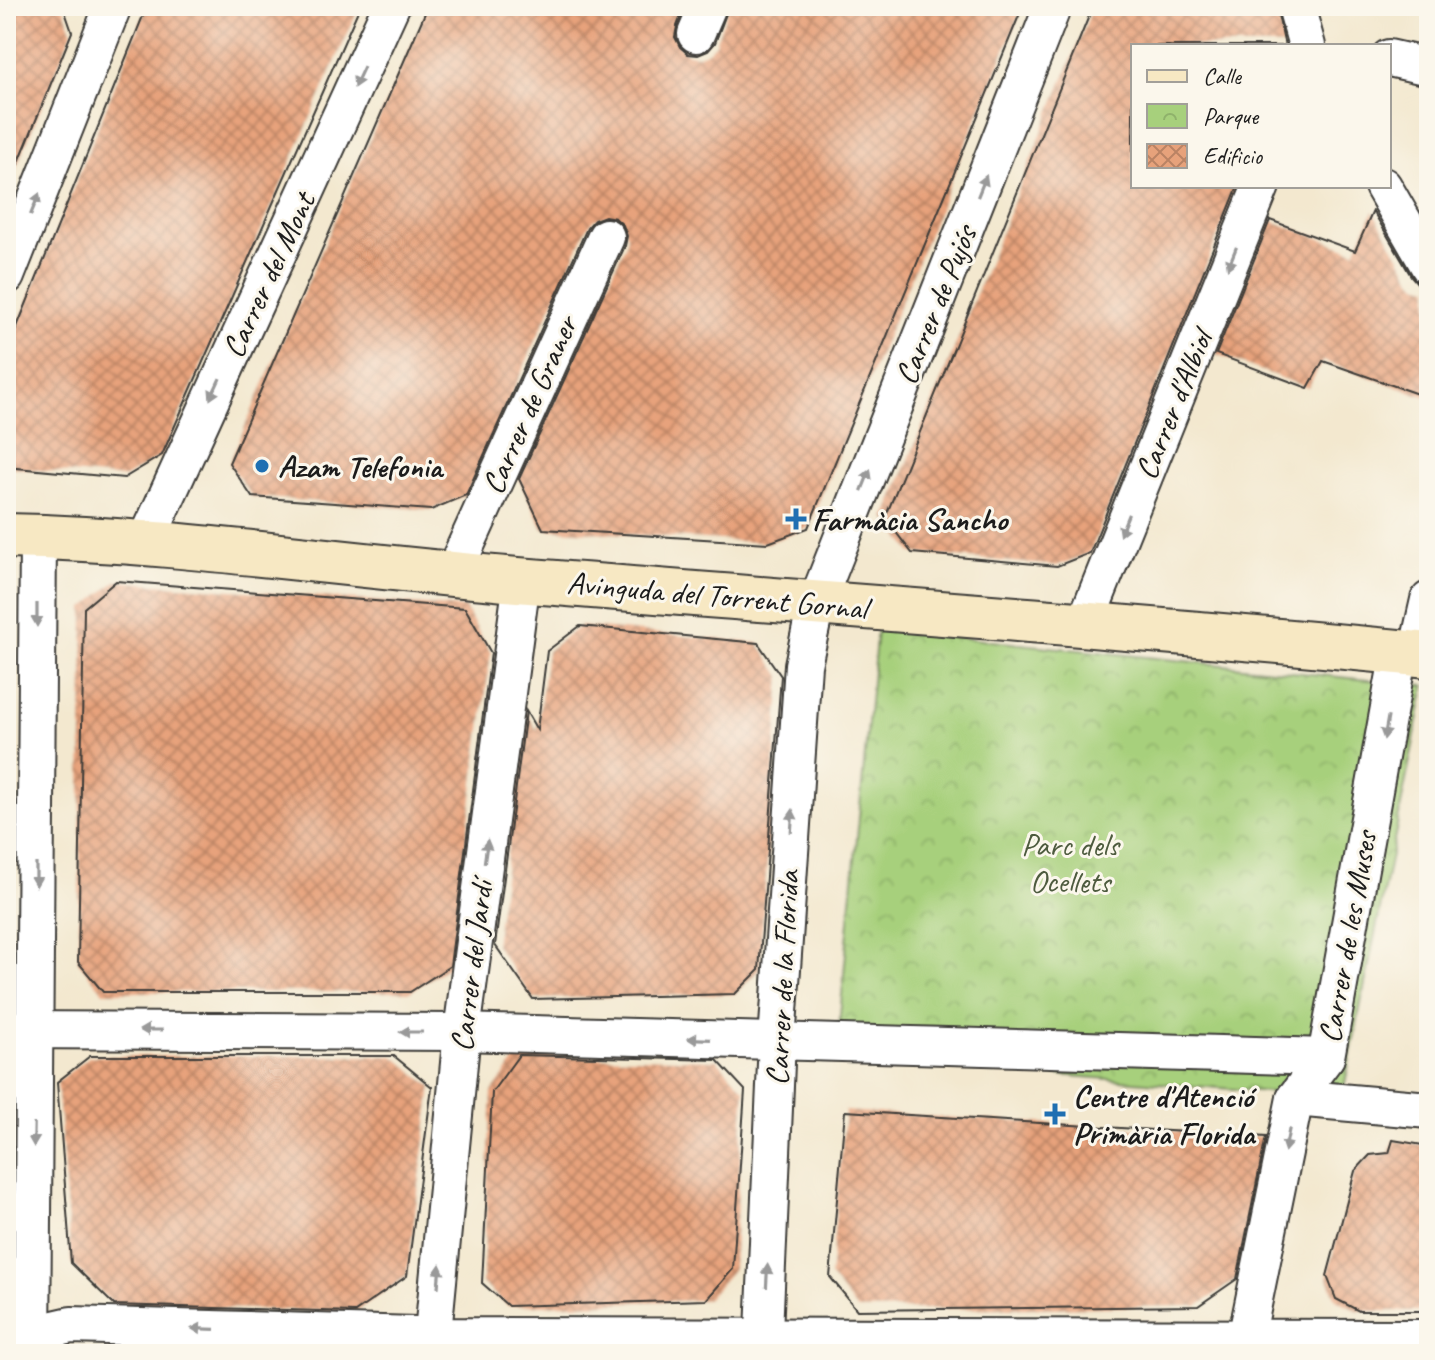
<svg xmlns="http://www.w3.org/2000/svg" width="1435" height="1360" viewBox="0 0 1435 1360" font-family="Caveat,sans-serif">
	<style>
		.park { fill: url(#park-crowns); stroke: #62764c; stroke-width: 2 }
		.building { fill: url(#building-cross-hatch) }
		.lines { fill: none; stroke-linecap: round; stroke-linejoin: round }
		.street-casing { stroke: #3c3b37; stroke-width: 40 }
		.secondary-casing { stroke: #3c3b37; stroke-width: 48 }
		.street { stroke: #fff; stroke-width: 36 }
		.secondary { stroke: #f7e8c3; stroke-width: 44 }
		.oneway { fill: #999 }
		.poi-dot { fill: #1f6fb2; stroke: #fbf7ec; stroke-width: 3 }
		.labels { text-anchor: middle; stroke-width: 6; stroke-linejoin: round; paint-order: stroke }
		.street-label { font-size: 32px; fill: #1c1c1c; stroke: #fbf7ec }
		.poi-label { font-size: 32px; font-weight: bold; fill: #1c1c1c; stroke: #fbf7ec; text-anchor: start }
		.park-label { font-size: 32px; fill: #4d5b3e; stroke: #fbf7ec }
	</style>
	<defs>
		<pattern id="park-crowns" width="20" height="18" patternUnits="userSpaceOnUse" patternTransform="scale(2)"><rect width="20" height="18" fill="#a7d07c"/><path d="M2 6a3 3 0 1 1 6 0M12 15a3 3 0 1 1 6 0" fill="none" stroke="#8fb26b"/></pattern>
		<pattern id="building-cross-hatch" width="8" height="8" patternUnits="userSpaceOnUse" patternTransform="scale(2)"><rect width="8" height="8" fill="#e7a27b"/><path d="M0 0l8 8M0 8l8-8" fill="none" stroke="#ba8364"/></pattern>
	</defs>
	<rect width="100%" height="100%" fill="#fbf7ec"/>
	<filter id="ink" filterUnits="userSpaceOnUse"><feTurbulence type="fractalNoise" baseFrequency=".0125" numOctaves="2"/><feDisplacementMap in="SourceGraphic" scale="16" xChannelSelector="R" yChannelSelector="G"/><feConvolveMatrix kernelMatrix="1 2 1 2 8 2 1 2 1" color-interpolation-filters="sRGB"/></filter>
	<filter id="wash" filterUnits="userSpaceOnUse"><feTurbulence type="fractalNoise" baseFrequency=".006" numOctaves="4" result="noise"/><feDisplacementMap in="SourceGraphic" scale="32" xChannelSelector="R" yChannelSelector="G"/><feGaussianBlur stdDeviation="1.8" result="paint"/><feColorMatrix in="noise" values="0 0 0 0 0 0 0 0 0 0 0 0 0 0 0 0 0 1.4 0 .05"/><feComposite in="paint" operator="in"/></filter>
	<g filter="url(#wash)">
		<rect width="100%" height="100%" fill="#f3e8cf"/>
		<path class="park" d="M 877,629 L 1425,686 L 1342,1098 L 836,1057 Z"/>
		<g id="blocks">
			<g class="building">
				<path d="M 6,6 L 63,6 L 72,32 L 7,191 Z"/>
				<path d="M 147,6 L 360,6 L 162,455 L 124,478 L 6,467 L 6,354 Z"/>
				<path d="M 428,6 L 685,6 L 677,26 L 675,37 L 680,47 L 688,54 L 698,55 L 708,51 L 715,43 L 729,6 L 1023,6 L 808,528 L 768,543 L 543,529 L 519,479 L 625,246 L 627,236 L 623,225 L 615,218 L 605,216 L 594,220 L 587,228 L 466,495 L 431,510 L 252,497 L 229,463 Z"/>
				<path d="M 1093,6 L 1276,6 L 1285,46 L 1133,46 L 1133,186 L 1238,186 L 1090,553 L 1057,566 L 912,553 L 885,518 Z"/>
				<path d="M 1373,211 L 1411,276 L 1418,284 L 1429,287 L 1429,398 L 1323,361 L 1308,388 L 1216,354 L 1270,220 L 1355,251 Z"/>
				<path d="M 116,581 L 465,608 L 491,653 L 450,966 L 410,992 L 103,992 L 78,962 L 84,608 Z"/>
				<path d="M 580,626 L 758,643 L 781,676 L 759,970 L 735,994 L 533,999 L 495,945 L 526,711 L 537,730 L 547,651 Z"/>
				<path d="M 519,1055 L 717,1060 L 745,1090 L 733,1269 L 706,1300 L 508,1306 L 482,1283 L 492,1092 Z"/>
				<path d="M 90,1056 L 394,1056 L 432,1087 L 407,1276 L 355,1312 L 114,1305 L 71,1263 L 57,1082 Z"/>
				<path d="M 845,1111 L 1266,1137 L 1237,1279 L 1198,1306 L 857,1310 L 830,1277 Z"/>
				<path d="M 1393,1140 L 1429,1146 L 1429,1311 L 1359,1311 L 1336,1299 L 1327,1276 L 1355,1171 L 1370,1155 L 1389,1153 Z"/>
				<path d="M 158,1349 L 297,1353 L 164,1354 Z"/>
			</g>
		</g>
	</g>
	<g filter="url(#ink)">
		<use href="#blocks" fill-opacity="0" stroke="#3c3b37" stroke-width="2"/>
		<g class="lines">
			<defs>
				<g id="street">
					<path d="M 1296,6 L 1307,46"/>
					<path d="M 696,34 L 708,6"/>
					<path d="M 1389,58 L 1429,67"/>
					<path d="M 1383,186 L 1429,266"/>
					<path d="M 6,276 L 113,6"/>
					<path d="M 145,544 L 391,6"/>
					<path d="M 453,574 L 606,237"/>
					<path d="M 1085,623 L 1261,186"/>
					<path d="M 1417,653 L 1429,600"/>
					<path d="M 6,1030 L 462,1032 L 1326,1057"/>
					<path d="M 1295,1098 L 1429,1110"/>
					<path d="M 6,1334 L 32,1334 L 71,1325 L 451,1336 L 1429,1338"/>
					<path d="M 32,1354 L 38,537"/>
					<path d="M 431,1354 L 462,1032 L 522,580"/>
					<path d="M 763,1354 L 777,1041 L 803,665 L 816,604 L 1053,6"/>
					<path d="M 1243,1354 L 1295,1098 L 1326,1057 L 1399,652"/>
				</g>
				<path id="secondary" d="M 6,536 C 173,539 340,565 506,579 C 814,604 1122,625 1429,655"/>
			</defs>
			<use href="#street" class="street-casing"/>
			<use href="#secondary" class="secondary-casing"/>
			<use href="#street" class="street"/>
			<use href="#secondary" class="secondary"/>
		</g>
		<defs><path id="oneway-solid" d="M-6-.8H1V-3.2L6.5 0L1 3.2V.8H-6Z" transform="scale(2)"/></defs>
		<g class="oneway">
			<use href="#oneway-solid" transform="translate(359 77) rotate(115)"/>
			<use href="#oneway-solid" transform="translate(982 186) rotate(-68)"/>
			<use href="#oneway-solid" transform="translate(35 204) rotate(-68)"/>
			<use href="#oneway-solid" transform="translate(1232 258) rotate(112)"/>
			<use href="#oneway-solid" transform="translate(215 389) rotate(115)"/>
			<use href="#oneway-solid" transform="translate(866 480) rotate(-68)"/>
			<use href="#oneway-solid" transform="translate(1124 525) rotate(112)"/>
			<use href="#oneway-solid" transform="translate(37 615) rotate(90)"/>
			<use href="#oneway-solid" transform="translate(1386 728) rotate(100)"/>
			<use href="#oneway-solid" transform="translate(792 821) rotate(-86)"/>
			<use href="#oneway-solid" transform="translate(486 851) rotate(-82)"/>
			<use href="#oneway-solid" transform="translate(36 875) rotate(90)"/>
			<use href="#oneway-solid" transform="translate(151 1030) rotate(-180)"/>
			<use href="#oneway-solid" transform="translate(411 1032) rotate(-180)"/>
			<use href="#oneway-solid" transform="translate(699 1039) rotate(-178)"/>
			<use href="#oneway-solid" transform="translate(34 1135) rotate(91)"/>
			<use href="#oneway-solid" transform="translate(1287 1140) rotate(101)"/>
			<use href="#oneway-solid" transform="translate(439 1276) rotate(-85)"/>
			<use href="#oneway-solid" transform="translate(767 1276) rotate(-87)"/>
			<use href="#oneway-solid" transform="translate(203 1329) rotate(-178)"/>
		</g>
	</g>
	<g class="poi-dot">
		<circle cx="262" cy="466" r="8"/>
		<path d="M792 507h8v8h8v8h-8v8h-8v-8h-8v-8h8z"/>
		<path d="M1051 1102h8v8h8v8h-8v8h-8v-8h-8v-8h8z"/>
	</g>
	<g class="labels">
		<g class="street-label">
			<text transform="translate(268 275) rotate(-65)" y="11">Carrer del Mont</text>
			<text transform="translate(935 305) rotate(-68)" y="11">Carrer de Pujós</text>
			<text transform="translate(529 405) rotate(-66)" y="11">Carrer de Graner</text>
			<text transform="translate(1173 405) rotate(-68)" y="11">Carrer d'Albiol</text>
			<text transform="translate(717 595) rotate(5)" y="11">Avinguda del Torrent Gornal</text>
			<text transform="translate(1347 937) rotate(-80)" y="11">Carrer de les Muses</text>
			<text transform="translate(471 966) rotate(-83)" y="11">Carrer del Jardí</text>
			<text transform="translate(782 978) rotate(-87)" y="11">Carrer de la Florida</text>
		</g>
		<g class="poi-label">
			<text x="278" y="477">Azam Telefonia</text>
			<text x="812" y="530">Farmàcia Sancho</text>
			<text x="1073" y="1107">Centre d'Atenció<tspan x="1073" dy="37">Primària Florida</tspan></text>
		</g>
		<g class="park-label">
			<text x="1070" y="855">Parc dels<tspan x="1070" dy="37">Ocellets</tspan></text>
		</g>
	</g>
	<rect width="1435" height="1360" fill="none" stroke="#fbf7ec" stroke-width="32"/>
	<rect x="1131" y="44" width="260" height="144" fill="#fbf7ec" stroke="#a29f99" stroke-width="2"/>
	<rect x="1147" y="70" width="40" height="12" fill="#f7e8c3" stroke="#a29f99" stroke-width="2"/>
	<text x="1203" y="84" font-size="24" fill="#1c1c1c">Calle</text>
	<rect x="1147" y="104" width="40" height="24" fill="url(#park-crowns)" stroke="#a29f99" stroke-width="2"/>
	<text x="1203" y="124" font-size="24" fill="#1c1c1c">Parque</text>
	<rect x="1147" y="144" width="40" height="24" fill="url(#building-cross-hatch)" stroke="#a29f99" stroke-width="2"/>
	<text x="1203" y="164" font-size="24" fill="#1c1c1c">Edificio</text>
</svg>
